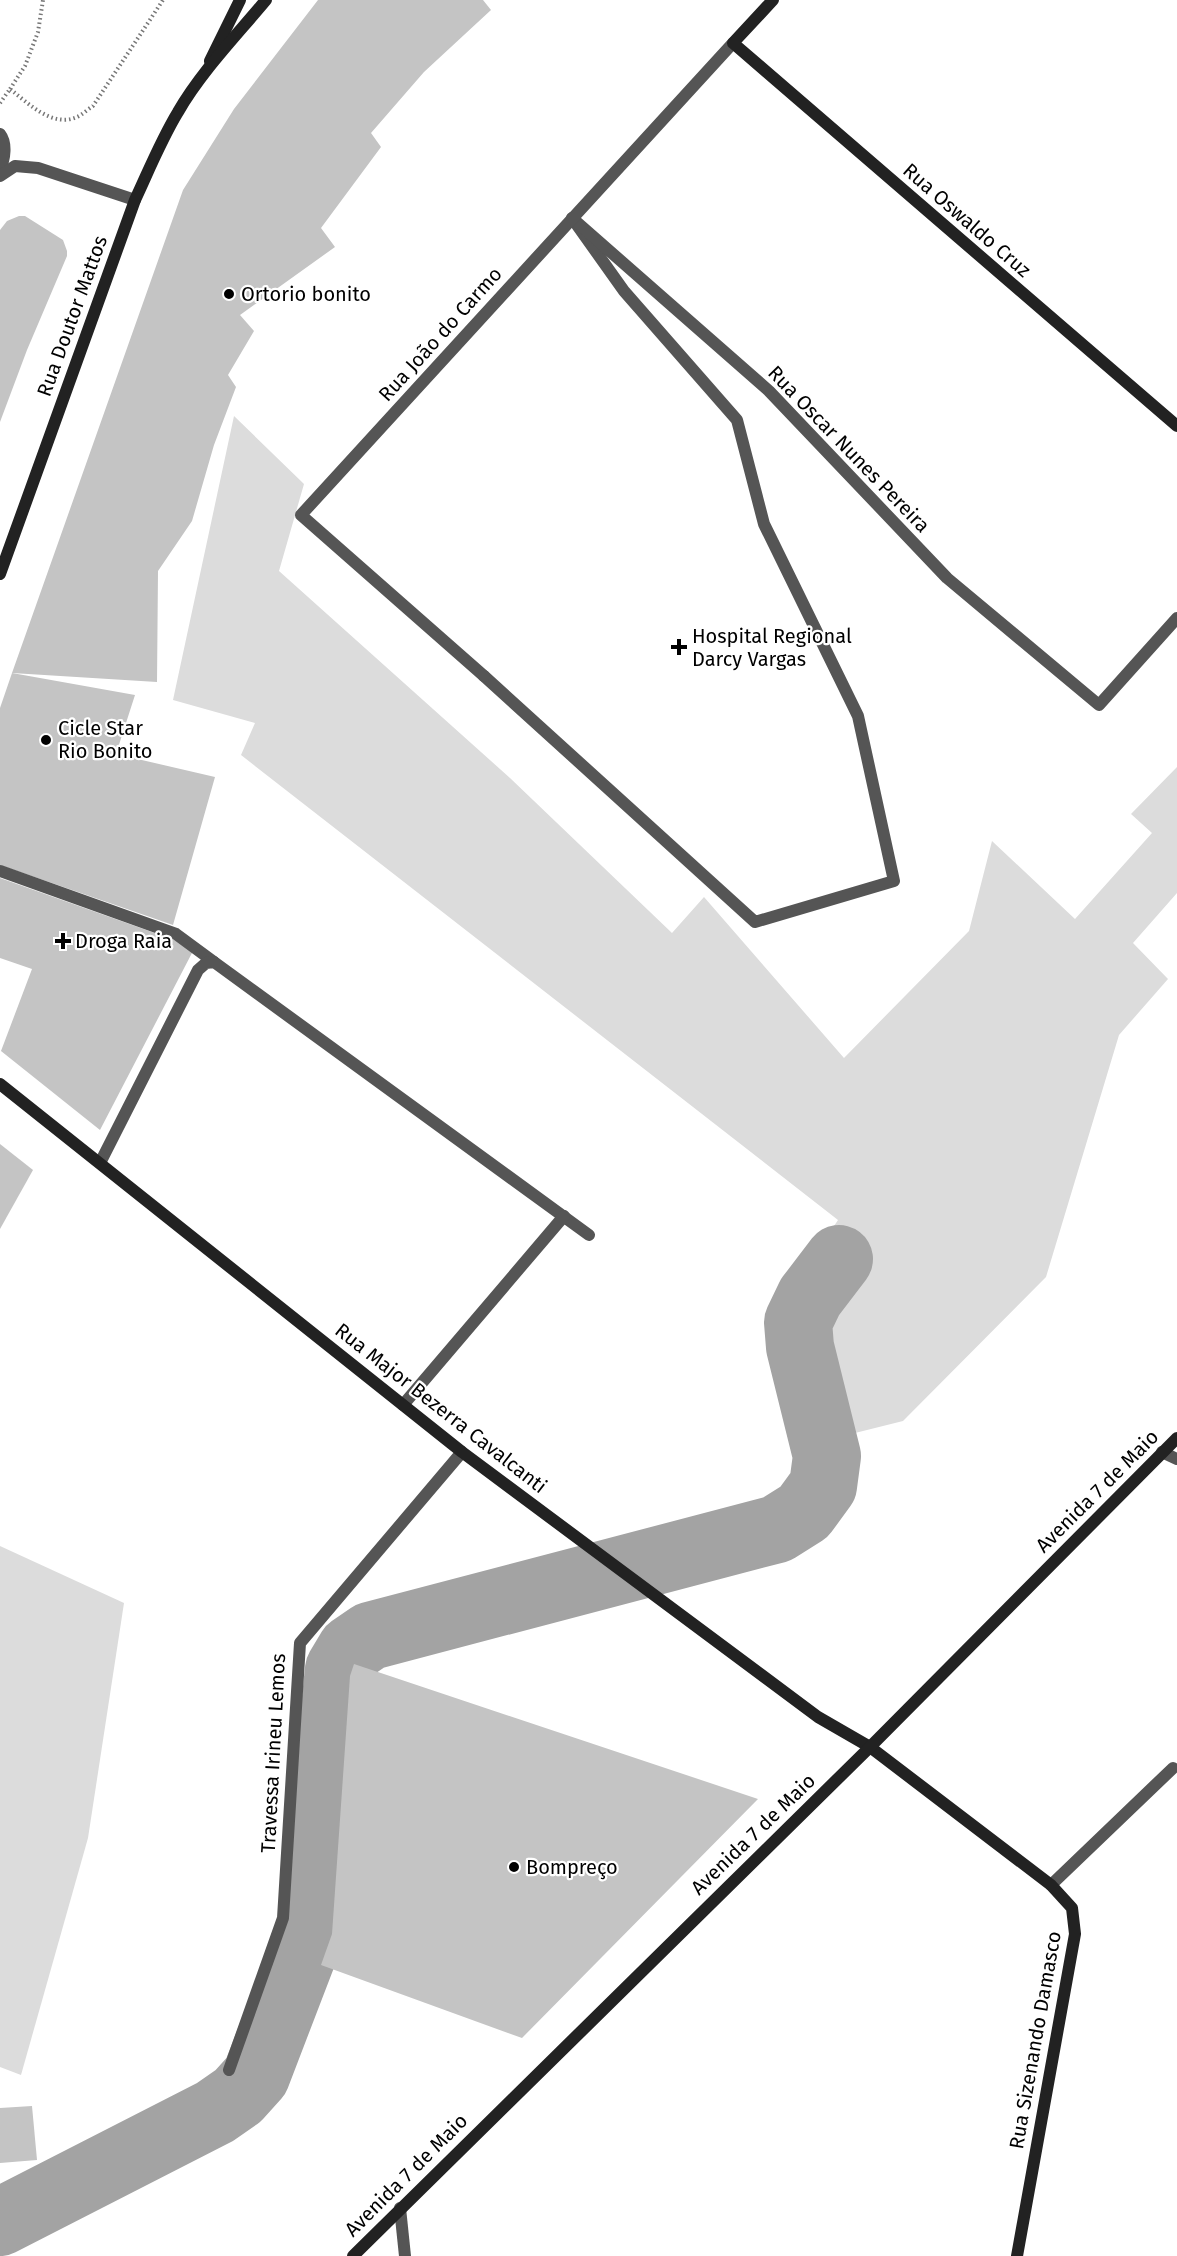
<svg xmlns="http://www.w3.org/2000/svg" width="1177" height="2256" viewBox="0 0 1177 2256" font-family="'Fira Sans',sans-serif">
	<style>
		.green { fill: #dcdcdc }
		.lines { fill: none; stroke-linecap: round; stroke-linejoin: round }
		.river { stroke: #a3a3a3; stroke-width: 68 }
		.building { fill: #c4c4c4 }
		.path { stroke: #777; stroke-width: 4; stroke-dasharray: 1.5 3; stroke-linecap: butt }
		.lane { stroke: #555; stroke-width: 12 }
		.street { stroke: #555; stroke-width: 12 }
		.secondary { stroke: #222; stroke-width: 12 }
		.poi-dot { fill: #000; stroke: #fff; stroke-width: 2 }
		.labels { text-anchor: middle; stroke-width: 4.5; stroke-linejoin: round; paint-order: stroke }
		.street-label { font-size: 20px; fill: #000; stroke: #fff }
		.poi-label { font-size: 20px; fill: #000; stroke: #fff; text-anchor: start }
	</style>
	<rect width="100%" height="100%" fill="#fff"/>
	<g class="green">
		<path d="M 234,416 L 304,484 L 279,571 L 510,778 L 672,933 L 704,897 L 844,1058 L 969,931 L 992,841 L 1075,919 L 1152,833 L 1131,814 L 1177,767 L 1177,893 L 1133,943 L 1168,979 L 1119,1035 L 1046,1277 L 903,1421 L 807,1445 L 783,1355 L 779,1322 L 792,1290 L 838,1220 L 241,755 L 255,723 L 173,700 Z"/>
		<path d="M 0,1546 L 124,1603 L 88,1838 L 21,2075 L 0,2067 Z"/>
	</g>
	<g class="lines">
		<path class="river" d="M 0,2222 L 215,2112 L 238,2096 L 256,2076 L 312,1930 L 339,1669 L 351,1649 L 370,1636 L 777,1529 L 804,1512 L 823,1486 L 827,1456 L 800,1347 L 798,1322 L 810,1297 L 839,1259"/>
	</g>
	<g class="building">
		<path d="M 318,0 L 483,0 L 491,10 L 424,72 L 371,133 L 381,147 L 321,228 L 335,247 L 240,315 L 254,331 L 228,375 L 236,387 L 214,445 L 192,521 L 158,571 L 157,682 L 12,673 L 183,190 L 234,109 Z"/>
		<path d="M 19,216 L 25,216 L 63,240 L 67,251 L 67,256 L 27,350 L 0,422 L 0,230 L 7,221 Z"/>
		<path d="M 12,673 L 135,695 L 116,754 L 215,777 L 173,925 L 0,865 L 0,708 Z"/>
		<path d="M 0,878 L 180,942 L 193,951 L 100,1130 L 1,1051 L 32,969 L 0,958 Z"/>
		<path d="M 0,1144 L 33,1170 L 0,1229 Z"/>
		<path d="M 354,1664 L 758,1799 L 522,2038 L 321,1965 L 332,1934 L 350,1676 Z"/>
		<path d="M 32,2106 L 37,2160 L 0,2163 L 0,2108 Z"/>
	</g>
	<g class="lines">
		<g class="path">
			<path d="M 10,89 L 25,66 L 38,32 L 43,0"/>
			<path d="M 0,103 L 10,89 C 28,103 52,128 77,117 C 82,115 88,109 93,106 L 163,0"/>
		</g>
		<g class="lane">
			<path d="M 0,134 C 7,143 5,159 0,169"/>
			<path d="M 0,176 L 15,166 L 38,168 L 135,200"/>
			<path d="M 484,676 L 755,922 L 894,881 L 858,716 L 764,524 L 737,420 L 624,291 L 577,225"/>
			<path d="M 0,871 L 176,934 L 214,962"/>
			<path d="M 100,1163 L 198,970 L 206,963 L 214,962 L 589,1235"/>
			<path d="M 403,1405 L 564,1216"/>
			<path d="M 229,2070 L 283,1918 L 300,1643 L 462,1452"/>
		</g>
		<g class="street">
			<path d="M 572,218 L 769,391 L 947,578 L 1099,705 L 1177,618"/>
			<path d="M 484,676 L 301,515 L 733,43"/>
			<path d="M 1162,1452 L 1177,1459"/>
			<path d="M 1051,1885 L 1173,1768"/>
			<path d="M 400,2208 L 405,2256"/>
		</g>
		<g class="secondary">
			<path d="M 773,0 L 733,43 L 1177,426"/>
			<path d="M 210,61 L 240,0"/>
			<path d="M 0,574 L 135,200 C 149,170 161,140 178,112 C 201,72 236,36 266,0"/>
			<path d="M 0,1084 L 462,1452 L 818,1717 L 870,1747 L 1051,1885 L 1072,1908 L 1075,1934 L 1017,2256"/>
			<path d="M 353,2256 L 870,1747 L 1177,1438"/>
		</g>
	</g>
	<g class="poi-dot">
		<circle cx="229" cy="294" r="6"/>
		<path d="M676 638h6v6h6v6h-6v6h-6v-6h-6v-6h6z"/>
		<circle cx="46" cy="740" r="6"/>
		<path d="M60 932h6v6h6v6h-6v6h-6v-6h-6v-6h6z"/>
		<circle cx="514" cy="1867" r="6"/>
	</g>
	<g class="labels">
		<g class="street-label">
			<text transform="translate(967 220) rotate(41)" y="7">Rua Oswaldo Cruz</text>
			<text transform="translate(72 316) rotate(-70)" y="7">Rua Doutor Mattos</text>
			<text transform="translate(440 334) rotate(-48)" y="7">Rua João do Carmo</text>
			<text transform="translate(849 449) rotate(46)" y="7">Rua Oscar Nunes Pereira</text>
			<text transform="translate(441 1408) rotate(38)" y="7">Rua Major Bezerra Cavalcanti</text>
			<text transform="translate(1097 1491) rotate(-45)" y="7">Avenida 7 de Maio</text>
			<text transform="translate(273 1753) rotate(-87)" y="7">Travessa Irineu Lemos</text>
			<text transform="translate(753 1834) rotate(-44)" y="7">Avenida 7 de Maio</text>
			<text transform="translate(1035 2040) rotate(-80)" y="7">Rua Sizenando Damasco</text>
			<text transform="translate(406 2175) rotate(-45)" y="7">Avenida 7 de Maio</text>
		</g>
		<g class="poi-label">
			<text x="241" y="301">Ortorio bonito</text>
			<text x="692" y="643">Hospital Regional<tspan x="692" dy="23">Darcy Vargas</tspan></text>
			<text x="58" y="735">Cicle Star<tspan x="58" dy="23">Rio Bonito</tspan></text>
			<text x="75" y="948">Droga Raia</text>
			<text x="526" y="1874">Bompreço</text>
		</g>
	</g>
</svg>
